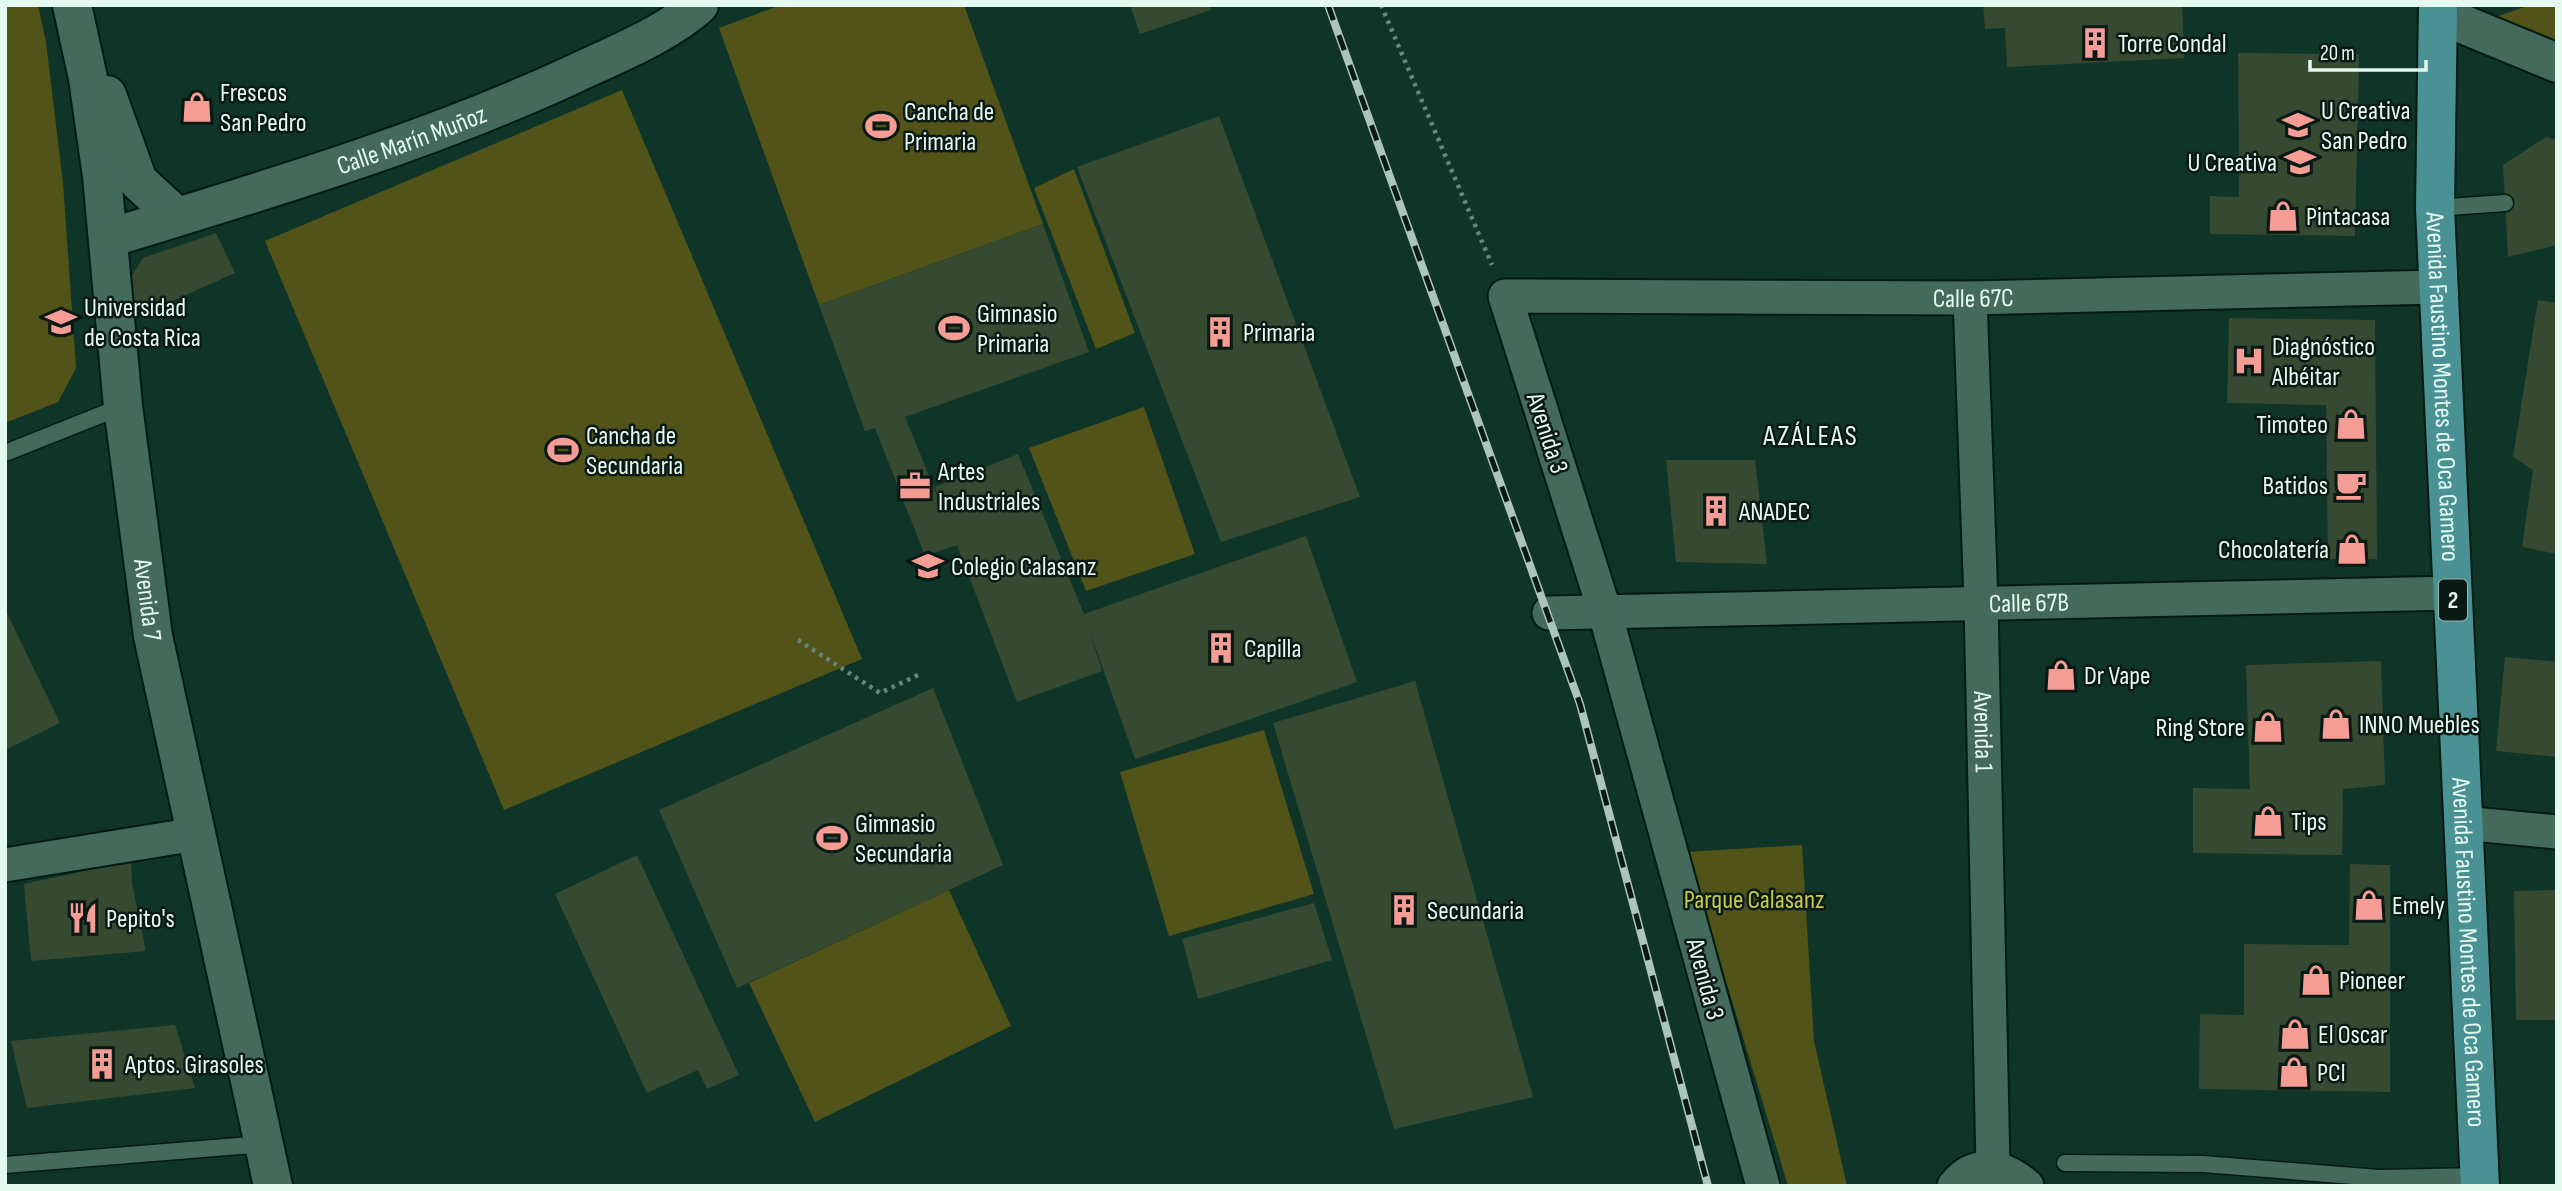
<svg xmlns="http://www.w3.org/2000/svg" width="2562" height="1191" viewBox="0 0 2562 1191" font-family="'Sofia Sans Condensed',sans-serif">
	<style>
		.green { fill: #515319 }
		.building { fill: #354a31 }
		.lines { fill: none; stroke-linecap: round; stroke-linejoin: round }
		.lane-casing { stroke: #011b13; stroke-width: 19 }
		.street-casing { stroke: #011b13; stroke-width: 37 }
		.secondary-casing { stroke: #011b13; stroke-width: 42 }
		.highway-casing { stroke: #011b13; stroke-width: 42 }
		.path { stroke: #67867b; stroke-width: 4.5; stroke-dasharray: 3.5 5; stroke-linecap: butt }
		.lane { stroke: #446a5c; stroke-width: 16 }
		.street { stroke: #446a5c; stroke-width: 33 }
		.secondary { stroke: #446a5c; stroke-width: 38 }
		.highway { stroke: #4a9193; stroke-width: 38 }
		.rail-casing { stroke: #acc5bb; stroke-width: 8 }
		.rail { stroke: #0a1914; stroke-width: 5; stroke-dasharray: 16; stroke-linecap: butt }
		.labels { text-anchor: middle; stroke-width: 5; stroke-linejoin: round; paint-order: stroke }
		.shield { fill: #0a1914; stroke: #a3b6ae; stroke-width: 2 }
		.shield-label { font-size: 24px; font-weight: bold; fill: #e4f9f0 }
		.poi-label { font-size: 26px; fill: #e4f9f0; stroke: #0a1914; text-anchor: start }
		.street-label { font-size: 26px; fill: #e4f9f0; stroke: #0a1914 }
		.park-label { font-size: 26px; fill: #c7cb4b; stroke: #0a1914 }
		.neighbourhood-label { font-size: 28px; letter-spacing: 2px; fill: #e4f9f0; stroke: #0a1914 }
	</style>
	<rect width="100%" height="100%" fill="#0f3529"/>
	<g class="green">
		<path d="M 5,5 L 38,5 L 46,42 L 63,183 L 76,368 L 58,402 L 5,423 Z"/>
		<path d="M 781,5 L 964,5 L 1043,224 L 819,305 L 719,28 Z"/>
		<path d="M 2530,5 L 2557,5 L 2557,50 L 2487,20 Z"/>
		<path d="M 622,90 L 862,659 L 504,810 L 265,241 Z"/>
		<path d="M 1074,169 L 1135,333 L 1096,349 L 1034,188 Z"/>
		<path d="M 1144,407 L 1195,554 L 1086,591 L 1029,448 Z"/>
		<path d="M 1264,730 L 1314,894 L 1169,936 L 1120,772 Z"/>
		<path d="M 1802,845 L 1814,1041 L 1847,1186 L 1788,1186 L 1687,852 Z"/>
		<path d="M 949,890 L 1011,1026 L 815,1122 L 749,983 Z"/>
	</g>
	<g class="building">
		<path d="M 1130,5 L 1209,5 L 1211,10 L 1140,34 Z"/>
		<path d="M 1983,5 L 2182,5 L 2184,58 L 2007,67 L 2005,28 L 1985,29 Z"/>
		<path d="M 2238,53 L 2359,54 L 2355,236 L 2210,234 L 2210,196 L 2239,197 Z"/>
		<path d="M 1219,116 L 1360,497 L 1221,542 L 1077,167 Z"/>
		<path d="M 2546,137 L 2557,140 L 2557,245 L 2508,257 L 2503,165 Z"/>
		<path d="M 1043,224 L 1089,352 L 905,417 L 942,507 L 935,487 L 1018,454 L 1084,614 L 1306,536 L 1357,682 L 1135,759 L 1090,632 L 1102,671 L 1017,702 L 957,545 L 925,556 L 875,428 L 865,431 L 819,305 Z"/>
		<path d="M 216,233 L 235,273 L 134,318 L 125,287 L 143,258 Z"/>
		<path d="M 2538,300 L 2557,303 L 2557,554 L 2522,547 L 2533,470 L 2513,457 Z"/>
		<path d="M 2229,318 L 2375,320 L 2377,559 L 2328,559 L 2326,405 L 2227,403 Z"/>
		<path d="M 1666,460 L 1755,460 L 1767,564 L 1676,562 Z"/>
		<path d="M 5,609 L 60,723 L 5,750 Z"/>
		<path d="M 2505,657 L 2557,662 L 2557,757 L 2496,751 Z"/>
		<path d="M 2381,661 L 2385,785 L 2343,789 L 2342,855 L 2193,853 L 2193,788 L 2250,789 L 2246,665 Z"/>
		<path d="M 1415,681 L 1533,1097 L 1394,1129 L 1273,723 Z"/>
		<path d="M 933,688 L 1003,865 L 737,988 L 659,810 Z"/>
		<path d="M 637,855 L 739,1075 L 707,1089 L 698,1070 L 647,1093 L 555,894 Z"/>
		<path d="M 131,861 L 132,883 L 146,951 L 31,961 L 24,884 Z"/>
		<path d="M 2350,864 L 2390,865 L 2390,1092 L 2199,1089 L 2200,1014 L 2244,1015 L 2244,944 L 2349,945 Z"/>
		<path d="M 2557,890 L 2557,1020 L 2516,1020 L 2514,891 Z"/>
		<path d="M 1314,903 L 1332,960 L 1198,999 L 1182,939 Z"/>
		<path d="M 175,1025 L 195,1088 L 27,1108 L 11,1041 Z"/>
	</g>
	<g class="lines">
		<defs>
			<g id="lane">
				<path d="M 2435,208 L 2505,203"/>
				<path d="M 5,453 L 123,406"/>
				<path d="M 2065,1163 L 2203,1164 L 2379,1178 L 2479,1176"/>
				<path d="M 5,1165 L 264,1144"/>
			</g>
			<g id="street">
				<path id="s1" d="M 1970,298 L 1981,601 L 1993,1167"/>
				<path id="s2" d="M 1549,613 L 2453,593"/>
				<path d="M 2463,823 L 2557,832"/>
				<path d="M 5,865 L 196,834"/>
				<path id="s3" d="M 1763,1186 L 1604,609 L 1505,296 L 1970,298 L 2439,287"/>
				<path d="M 1954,1186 C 1975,1159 2005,1166 2027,1186"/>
			</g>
			<g id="secondary">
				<path id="s4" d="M 72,5 L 88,78 L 102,176 L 123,406 L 153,636 L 273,1186"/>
				<path d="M 2438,14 L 2557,63"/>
				<path d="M 107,95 L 138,181 L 177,217"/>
				<path id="s5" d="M 109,238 C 266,190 425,143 574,74 C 614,55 667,34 699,5"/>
			</g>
			<g id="highway">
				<path id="s6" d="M 2438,5 L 2435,208 L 2480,1186"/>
			</g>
		</defs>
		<use href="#lane" class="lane-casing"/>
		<use href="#street" class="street-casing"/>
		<use href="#secondary" class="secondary-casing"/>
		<use href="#highway" class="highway-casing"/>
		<g class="path">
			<path d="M 1381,5 L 1492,265"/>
			<path d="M 798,640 L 880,693 L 918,675"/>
		</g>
		<use href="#lane" class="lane"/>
		<use href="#street" class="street"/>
		<use href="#secondary" class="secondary"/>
		<use href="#highway" class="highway"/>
		<defs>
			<path id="rail" d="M 1328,5 L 1580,704 L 1708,1186"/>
		</defs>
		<use href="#rail" class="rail-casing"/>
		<use href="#rail" class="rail"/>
	</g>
	<defs>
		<symbol id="building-bare" viewBox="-9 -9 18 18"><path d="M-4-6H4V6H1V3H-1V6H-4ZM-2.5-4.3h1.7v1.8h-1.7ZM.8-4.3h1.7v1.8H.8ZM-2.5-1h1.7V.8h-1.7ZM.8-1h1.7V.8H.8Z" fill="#f59c95" stroke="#0a1914" stroke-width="2.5" paint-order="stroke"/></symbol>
		<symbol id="shop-bare" viewBox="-9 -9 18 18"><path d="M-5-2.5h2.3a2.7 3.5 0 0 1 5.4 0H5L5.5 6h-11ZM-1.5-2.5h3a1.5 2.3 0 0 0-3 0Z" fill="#f59c95" stroke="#0a1914" stroke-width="2.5" paint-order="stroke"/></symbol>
		<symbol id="university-bare" viewBox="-9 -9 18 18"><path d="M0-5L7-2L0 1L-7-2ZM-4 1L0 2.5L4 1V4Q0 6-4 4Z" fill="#f59c95" stroke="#0a1914" stroke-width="2.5" paint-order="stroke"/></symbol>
		<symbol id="stadium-bare" viewBox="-9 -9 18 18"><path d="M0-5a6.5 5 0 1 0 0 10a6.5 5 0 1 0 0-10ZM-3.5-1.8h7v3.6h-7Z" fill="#f59c95" stroke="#0a1914" stroke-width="2.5" paint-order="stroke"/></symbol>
		<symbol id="hospital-bare" viewBox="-9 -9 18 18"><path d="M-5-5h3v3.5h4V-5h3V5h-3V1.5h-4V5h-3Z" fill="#f59c95" stroke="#0a1914" stroke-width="2.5" paint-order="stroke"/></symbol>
		<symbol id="cafe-bare" viewBox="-9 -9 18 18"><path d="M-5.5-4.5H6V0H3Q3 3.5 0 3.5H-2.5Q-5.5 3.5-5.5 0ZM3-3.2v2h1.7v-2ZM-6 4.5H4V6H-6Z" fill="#f59c95" stroke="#0a1914" stroke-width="2.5" paint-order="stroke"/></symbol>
		<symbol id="office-bare" viewBox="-9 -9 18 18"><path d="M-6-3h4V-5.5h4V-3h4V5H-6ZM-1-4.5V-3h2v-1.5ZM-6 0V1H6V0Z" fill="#f59c95" stroke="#0a1914" stroke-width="2.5" paint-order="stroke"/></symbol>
		<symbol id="school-bare" viewBox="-9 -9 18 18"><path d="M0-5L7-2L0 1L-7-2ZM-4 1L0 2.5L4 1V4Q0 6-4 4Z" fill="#f59c95" stroke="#0a1914" stroke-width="2.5" paint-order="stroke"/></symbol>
		<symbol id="restaurant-bare" viewBox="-9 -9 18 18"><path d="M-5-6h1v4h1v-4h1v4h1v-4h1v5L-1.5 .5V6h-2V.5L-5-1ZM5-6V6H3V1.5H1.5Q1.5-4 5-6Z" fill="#f59c95" stroke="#0a1914" stroke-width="2.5" paint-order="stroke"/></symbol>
	</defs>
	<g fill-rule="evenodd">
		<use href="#building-bare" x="2073" y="21" width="44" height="44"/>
		<use href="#shop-bare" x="175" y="85" width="44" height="44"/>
		<use href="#university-bare" x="2276" y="103" width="44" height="44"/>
		<use href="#stadium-bare" x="859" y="104" width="44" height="44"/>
		<use href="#university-bare" x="2278" y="140" width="44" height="44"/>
		<use href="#shop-bare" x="2261" y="194" width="44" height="44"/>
		<use href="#university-bare" x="39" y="300" width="44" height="44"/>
		<use href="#stadium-bare" x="932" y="306" width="44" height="44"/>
		<use href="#building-bare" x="1198" y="310" width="44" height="44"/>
		<use href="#hospital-bare" x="2227" y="339" width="44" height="44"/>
		<use href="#shop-bare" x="2329" y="402" width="44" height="44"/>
		<use href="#stadium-bare" x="541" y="428" width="44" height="44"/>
		<use href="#cafe-bare" x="2329" y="463" width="44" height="44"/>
		<use href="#office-bare" x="893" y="464" width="44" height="44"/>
		<use href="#building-bare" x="1694" y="489" width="44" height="44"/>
		<use href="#shop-bare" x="2330" y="527" width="44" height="44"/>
		<use href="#school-bare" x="906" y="544" width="44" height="44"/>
		<use href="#building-bare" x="1199" y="626" width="44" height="44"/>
		<use href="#shop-bare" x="2039" y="653" width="44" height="44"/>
		<use href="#shop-bare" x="2314" y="702" width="44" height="44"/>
		<use href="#shop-bare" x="2246" y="705" width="44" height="44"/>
		<use href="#shop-bare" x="2246" y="799" width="44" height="44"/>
		<use href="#stadium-bare" x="810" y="816" width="44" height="44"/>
		<use href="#shop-bare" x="2347" y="883" width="44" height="44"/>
		<use href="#building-bare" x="1382" y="888" width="44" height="44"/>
		<use href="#restaurant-bare" x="61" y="896" width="44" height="44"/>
		<use href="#shop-bare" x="2294" y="958" width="44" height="44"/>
		<use href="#shop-bare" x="2273" y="1012" width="44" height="44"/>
		<use href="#building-bare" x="80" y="1042" width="44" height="44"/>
		<use href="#shop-bare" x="2272" y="1050" width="44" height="44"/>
	</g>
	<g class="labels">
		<rect class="shield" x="2439" y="579.5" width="28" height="41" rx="5"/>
		<g class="shield-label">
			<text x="2453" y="608">2</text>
		</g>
		<g class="poi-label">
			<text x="2118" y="52">Torre Condal</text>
			<text x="220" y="101">Frescos<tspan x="220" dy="30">San Pedro</tspan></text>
			<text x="2321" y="119">U Creativa<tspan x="2321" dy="30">San Pedro</tspan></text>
			<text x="904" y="120">Cancha de<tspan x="904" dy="30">Primaria</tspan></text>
			<text x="2277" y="171" text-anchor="end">U Creativa</text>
			<text x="2306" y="225">Pintacasa</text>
			<text x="84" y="316">Universidad<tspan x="84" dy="30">de Costa Rica</tspan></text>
			<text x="977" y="322">Gimnasio<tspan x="977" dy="30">Primaria</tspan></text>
			<text x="1243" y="341">Primaria</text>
			<text x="2272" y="355">Diagnóstico<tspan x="2272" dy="30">Albéitar</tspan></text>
			<text x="2328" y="433" text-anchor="end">Timoteo</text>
			<text x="586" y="444">Cancha de<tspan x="586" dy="30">Secundaria</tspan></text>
			<text x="938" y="480">Artes<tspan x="938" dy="30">Industriales</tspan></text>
			<text x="2328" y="494" text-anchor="end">Batidos</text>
			<text x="1739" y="520">ANADEC</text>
			<text x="2329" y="558" text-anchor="end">Chocolatería</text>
			<text x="951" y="575">Colegio Calasanz</text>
			<text x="1244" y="657">Capilla</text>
			<text x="2084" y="684">Dr Vape</text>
			<text x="2359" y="733">INNO Muebles</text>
			<text x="2245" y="736" text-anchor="end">Ring Store</text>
			<text x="2291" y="830">Tips</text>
			<text x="855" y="832">Gimnasio<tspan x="855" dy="30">Secundaria</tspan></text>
			<text x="2392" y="914">Emely</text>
			<text x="1427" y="919">Secundaria</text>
			<text x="106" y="927">Pepito's</text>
			<text x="2339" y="989">Pioneer</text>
			<text x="2318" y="1043">El Oscar</text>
			<text x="125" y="1073">Aptos. Girasoles</text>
			<text x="2317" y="1081">PCI</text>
		</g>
		<g class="street-label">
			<text dy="9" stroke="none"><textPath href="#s5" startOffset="318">Calle Marín Muñoz</textPath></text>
			<text dy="9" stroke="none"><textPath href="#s3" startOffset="1395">Calle 67C</textPath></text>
			<text dy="9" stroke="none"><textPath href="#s6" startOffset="382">Avenida Faustino Montes de Oca Gamero</textPath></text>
			<text transform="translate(1548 433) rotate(72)" y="9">Avenida 3</text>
			<text dy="9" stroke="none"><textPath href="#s4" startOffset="600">Avenida 7</textPath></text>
			<text dy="9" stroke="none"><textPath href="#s2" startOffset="480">Calle 67B</textPath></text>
			<text dy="9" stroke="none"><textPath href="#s1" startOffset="434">Avenida 1</textPath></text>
			<text dy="9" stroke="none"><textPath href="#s6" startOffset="948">Avenida Faustino Montes de Oca Gamero</textPath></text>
			<text transform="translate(1706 979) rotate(75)" y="9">Avenida 3</text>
		</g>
		<g class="park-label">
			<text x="1754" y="908">Parque Calasanz</text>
		</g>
		<g class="neighbourhood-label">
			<text x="1811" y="445">AZÁLEAS</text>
		</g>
	</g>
	<rect width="2562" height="1191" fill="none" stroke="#e4f9f0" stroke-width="14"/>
	<path d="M2310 60v10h116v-10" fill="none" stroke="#e4f9f0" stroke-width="3.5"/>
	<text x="2320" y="60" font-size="21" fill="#e4f9f0" stroke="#0a1914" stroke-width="5" paint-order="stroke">20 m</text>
</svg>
